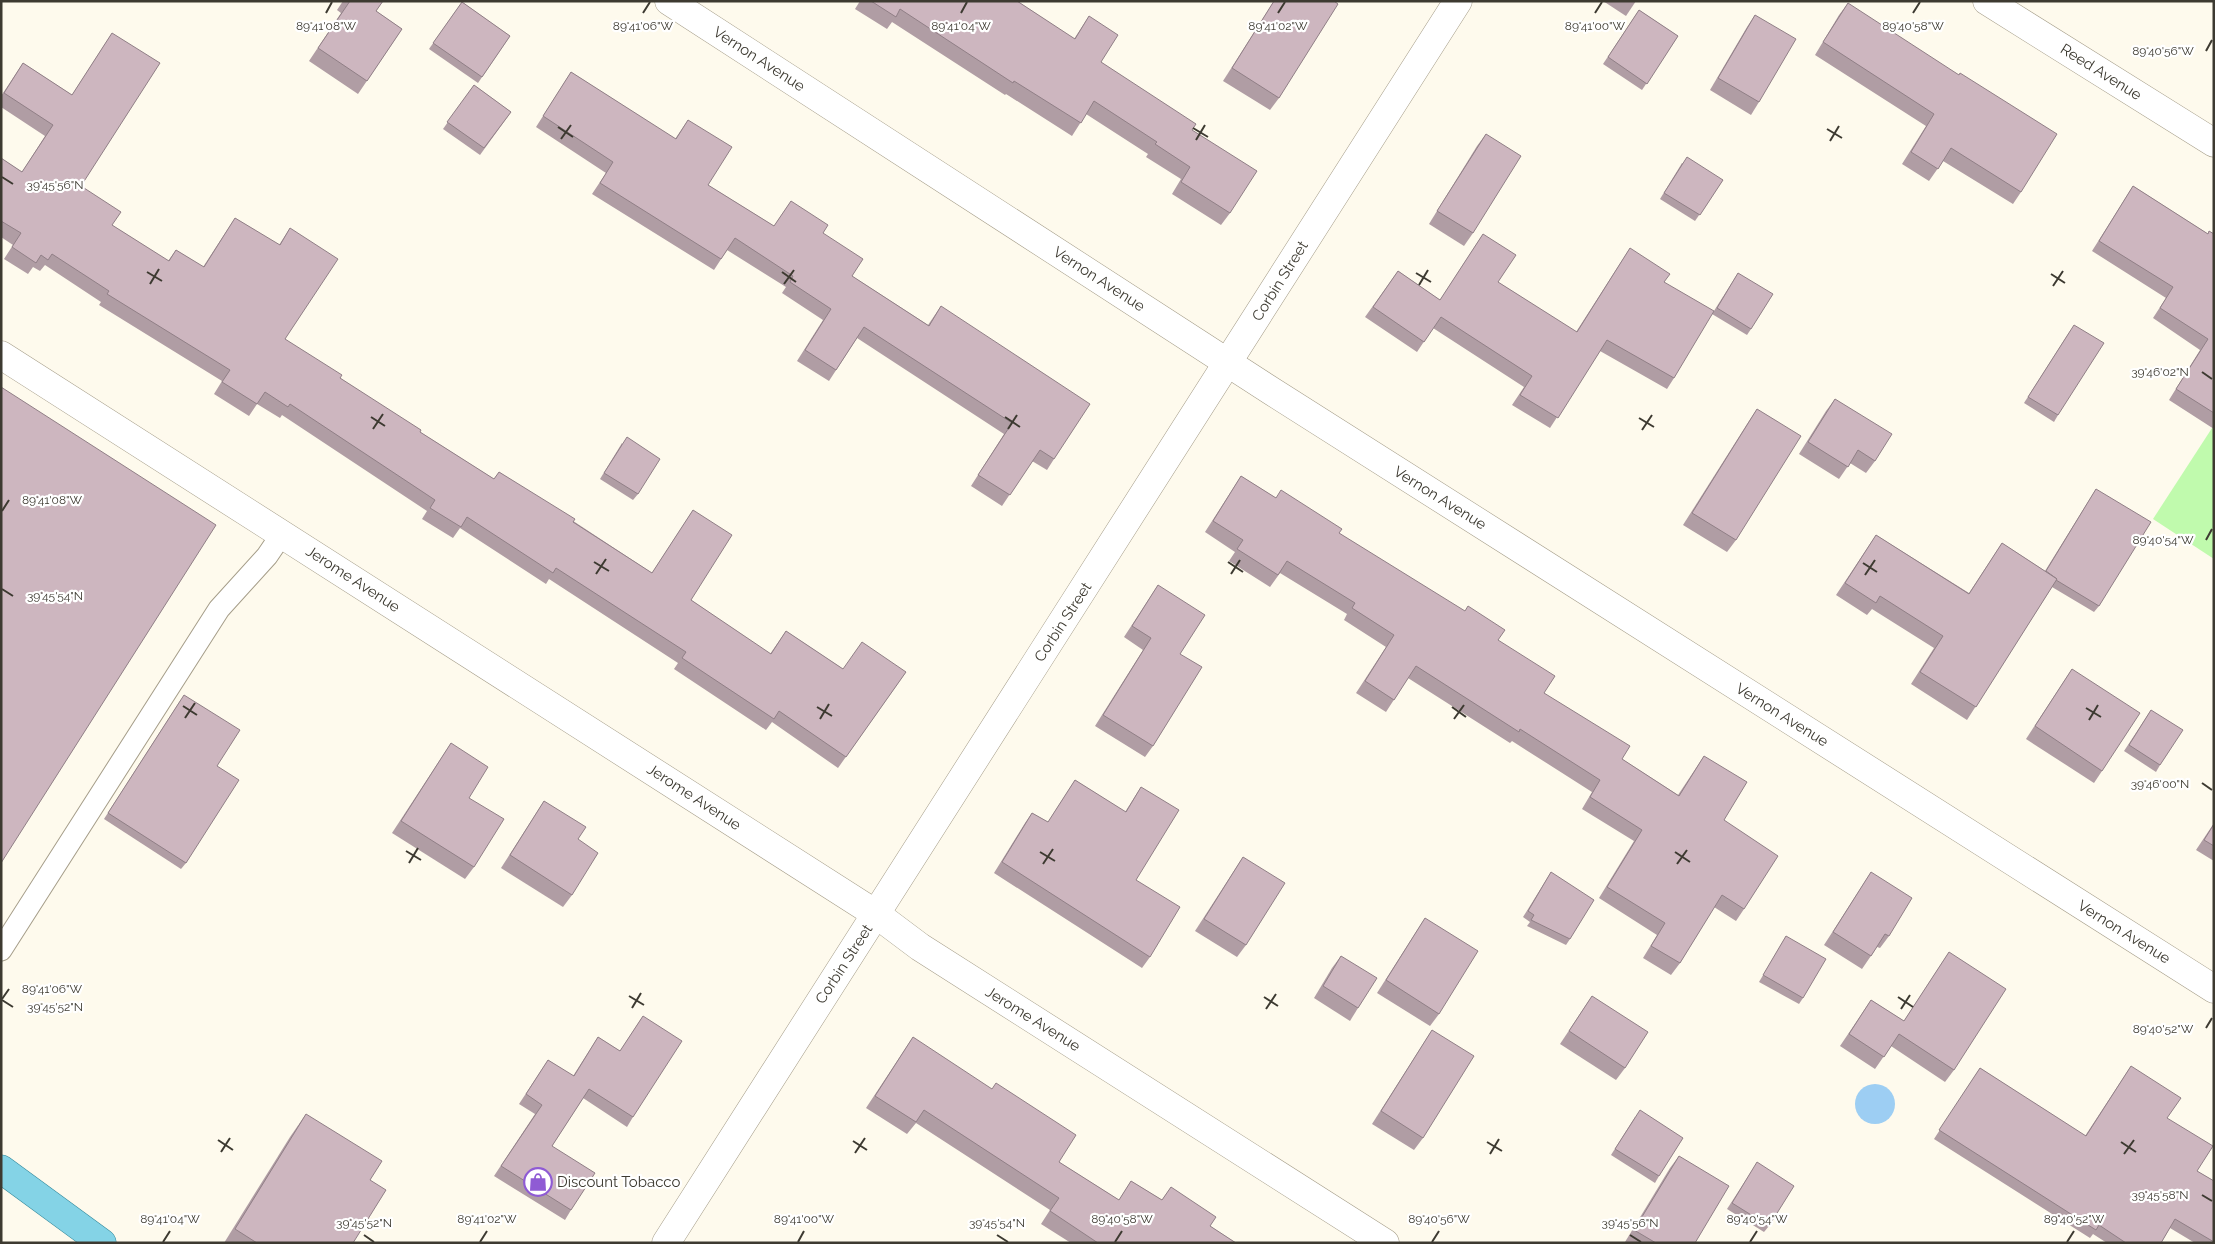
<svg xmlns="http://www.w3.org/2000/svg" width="2215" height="1244" viewBox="0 0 2215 1244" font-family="Raleway,sans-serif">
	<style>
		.green { fill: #c0faad }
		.water { fill: #9dcef3 }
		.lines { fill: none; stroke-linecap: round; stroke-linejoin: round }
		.lane-casing { stroke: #a59d89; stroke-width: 23 }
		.street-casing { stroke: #a59d89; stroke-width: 29 }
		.primary-casing { stroke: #368a9c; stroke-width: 29 }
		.lane { stroke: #fff; stroke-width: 21 }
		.street { stroke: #fff; stroke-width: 28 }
		.primary { stroke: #84d3e6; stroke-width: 28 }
		.wall { fill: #b09da4 }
		.building { fill: #cdb6bf; stroke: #907f86 }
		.ticks { fill: none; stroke: #3d3a31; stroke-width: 2 }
		.labels { text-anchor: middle; stroke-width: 4.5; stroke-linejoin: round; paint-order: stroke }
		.street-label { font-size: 15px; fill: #3d3a31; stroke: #fff }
		.poi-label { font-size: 15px; fill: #3d3a31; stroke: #fff; text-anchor: start }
		.ticks-label { font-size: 12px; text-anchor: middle; fill: #3d3a31; stroke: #fff; stroke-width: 4.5; stroke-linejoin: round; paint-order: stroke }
	</style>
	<rect width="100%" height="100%" fill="#fefaed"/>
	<path class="green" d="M 2214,425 L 2214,559 L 2153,519 Z"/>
	<circle class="water" cx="1875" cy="1104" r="20"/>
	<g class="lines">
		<defs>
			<path id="lane" d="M 1,950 L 219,609 L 267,556 L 282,534"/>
			<g id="street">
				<path d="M 669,1 L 1273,392 L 2214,989"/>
				<path d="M 1987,1 L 2214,143"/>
				<path d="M 1,355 L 876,914 L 920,947 L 1385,1243"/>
				<path d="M 666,1243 L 1458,1"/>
			</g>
			<path id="primary" d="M 1,1169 L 102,1243"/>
		</defs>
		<use href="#lane" class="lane-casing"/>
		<use href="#street" class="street-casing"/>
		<use href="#primary" class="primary-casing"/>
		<use href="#lane" class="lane"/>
		<use href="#street" class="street"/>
		<use href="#primary" class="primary"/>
	</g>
	<g class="wall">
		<path d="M 343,1 L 383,1 L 376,11 L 402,29 L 358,94 L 309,61 L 341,13 L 337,10 Z"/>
		<path d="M 860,1 L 1017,1 L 1074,39 L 1089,16 L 1101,62 L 1192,130 L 1230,213 L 1221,225 L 1172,194 L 1181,179 L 1146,157 L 1148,154 L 1086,114 L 1072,136 L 1006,94 L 1005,95 L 892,22 L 887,29 L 855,9 Z"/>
		<path d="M 1274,1 L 1334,1 L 1279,98 L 1270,110 L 1223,81 Z"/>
		<path d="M 1603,1 L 1636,1 L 1626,16 Z"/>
		<path d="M 462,2 L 510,36 L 478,83 L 429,49 Z"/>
		<path d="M 1848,3 L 2021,192 L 2013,204 L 1943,161 L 1929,181 L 1902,164 L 1926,126 L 1815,55 L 1839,15 Z"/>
		<path d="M 1639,10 L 1678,36 L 1642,90 L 1603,64 Z"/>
		<path d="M 1755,15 L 1759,102 L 1751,115 L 1710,90 L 1747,27 Z"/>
		<path d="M 112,33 L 81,186 L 112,225 L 168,261 L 176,250 L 203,267 L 235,218 L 279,245 L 290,228 L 285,339 L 340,378 L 420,432 L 494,479 L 499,472 L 652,573 L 693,510 L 691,600 L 770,654 L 786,631 L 843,669 L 906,672 L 838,768 L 772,722 L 766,730 L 674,669 L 678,663 L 549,579 L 546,584 L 460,528 L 453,538 L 422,519 L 427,511 L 282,415 L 280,418 L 257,404 L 249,416 L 214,394 L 222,381 L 99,305 L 101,302 L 45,265 L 40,271 L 33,267 L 28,274 L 4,259 L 13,245 L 1,237 L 1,158 L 22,172 L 45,136 L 1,107 L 1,96 L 23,63 L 72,95 Z"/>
		<path d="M 571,72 L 675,139 L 688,120 L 708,185 L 774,226 L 791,201 L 823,233 L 852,276 L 928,325 L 941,306 L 1054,459 L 1047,470 L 1032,461 L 1002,506 L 971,486 L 1004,434 L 857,338 L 829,381 L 797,361 L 823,320 L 782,293 L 786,287 L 727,250 L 714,270 L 592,194 L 606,173 L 536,127 Z"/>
		<path d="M 474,85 L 511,112 L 480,155 L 443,129 Z"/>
		<path d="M 1486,134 L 1473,233 L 1464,246 L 1429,224 L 1477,146 Z"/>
		<path d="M 1682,163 L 1723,180 L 1695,221 L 1660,199 Z"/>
		<path d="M 2133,186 L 2208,234 L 2214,234 L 2214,429 L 2169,400 L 2200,350 L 2153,318 L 2166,298 L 2092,251 Z"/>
		<path d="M 1483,234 L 1498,282 L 1576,332 L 1630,248 L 1664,282 L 1674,378 L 1667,389 L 1600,351 L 1550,428 L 1512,405 L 1524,387 L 1433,328 L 1417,352 L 1365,317 L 1398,271 L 1440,300 Z"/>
		<path d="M 1738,273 L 1751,329 L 1747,335 L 1712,314 Z"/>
		<path d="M 2070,331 L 2058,415 L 2054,422 L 2024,403 Z"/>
		<path d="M 1835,399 L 1875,461 L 1866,473 L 1850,463 L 1839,479 L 1799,454 L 1826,411 Z"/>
		<path d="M 1757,409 L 1736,540 L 1727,552 L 1683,525 L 1749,421 Z"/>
		<path d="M 622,443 L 638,494 L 633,500 L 600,479 Z"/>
		<path d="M 1241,476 L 1276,498 L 1339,533 L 1498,640 L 1544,693 L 1622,759 L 1678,795 L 1704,756 L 1724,820 L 1744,909 L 1736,921 L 1714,907 L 1680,963 L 1671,975 L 1643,958 L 1657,935 L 1599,898 L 1634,841 L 1582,809 L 1592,792 L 1512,741 L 1510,743 L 1408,678 L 1386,712 L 1356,693 L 1386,647 L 1344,620 L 1347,614 L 1280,573 L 1270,587 L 1229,561 L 1235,552 L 1205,532 Z"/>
		<path d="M 2096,489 L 2099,606 L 2094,612 L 2052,587 L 1967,720 L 1911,684 L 1934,648 L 1872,609 L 1867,615 L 1836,595 L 1876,535 L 1969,593 L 2002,543 L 2045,571 Z"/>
		<path d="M 1158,585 L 1153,746 L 1145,757 L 1095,726 L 1143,650 L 1124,637 Z"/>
		<path d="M 2072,669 L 2102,771 L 2094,783 L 2026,739 Z"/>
		<path d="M 180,701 L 217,766 L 186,863 L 181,869 L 104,819 Z"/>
		<path d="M 2151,710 L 2160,765 L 2156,772 L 2124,751 Z"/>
		<path d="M 451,743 L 469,798 L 474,867 L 465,879 L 392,833 Z"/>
		<path d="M 1075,780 L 1125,812 L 1141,787 L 1136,880 L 1150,957 L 1142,968 L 994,873 L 1025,823 L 1032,813 L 1048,822 Z"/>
		<path d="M 544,801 L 578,839 L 572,895 L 563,907 L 501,868 Z"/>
		<path d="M 2214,823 L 2214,861 L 2196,850 Z"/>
		<path d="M 1243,857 L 1246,945 L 1237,957 L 1195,931 Z"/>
		<path d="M 1551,872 L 1570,939 L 1566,945 L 1527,926 L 1530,922 L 1523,917 Z"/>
		<path d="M 1871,872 L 1889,936 L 1880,948 L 1877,947 L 1862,969 L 1824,945 Z"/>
		<path d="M 1425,918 L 1439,1014 L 1430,1026 L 1377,993 Z"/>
		<path d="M 1786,936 L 1803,998 L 1799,1004 L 1759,982 Z"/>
		<path d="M 1949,952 L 1954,1070 L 1945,1082 L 1891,1046 L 1875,1069 L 1840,1046 L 1871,1000 L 1904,1021 Z"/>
		<path d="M 1341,956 L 1358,1008 L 1350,1021 L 1314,998 L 1332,968 Z"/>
		<path d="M 1592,996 L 1625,1068 L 1616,1080 L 1560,1044 Z"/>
		<path d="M 643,1016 L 633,1117 L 627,1127 L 583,1098 L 552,1146 L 571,1210 L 565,1220 L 494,1176 L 535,1114 L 519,1104 L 548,1060 L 573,1076 L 598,1037 L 620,1051 Z"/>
		<path d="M 1432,1030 L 1423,1138 L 1414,1150 L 1372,1124 Z"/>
		<path d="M 913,1037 L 1059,1162 L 1119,1200 L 1131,1181 L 1162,1200 L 1171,1187 L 1210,1226 L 1236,1243 L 1071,1243 L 1041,1224 L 1050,1210 L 916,1123 L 907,1134 L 866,1108 Z"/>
		<path d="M 2131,1066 L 2167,1118 L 2197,1171 L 2214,1181 L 2214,1243 L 2195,1243 L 2170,1228 L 2161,1243 L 2107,1243 L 2093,1234 L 2090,1238 L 1934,1139 L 1980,1068 L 2085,1136 Z"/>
		<path d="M 306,1114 L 353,1243 L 224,1243 L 290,1137 Z"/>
		<path d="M 1635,1117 L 1659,1176 L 1655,1183 L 1611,1155 Z"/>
		<path d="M 1679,1156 L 1695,1243 L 1625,1242 L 1670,1168 Z"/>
		<path d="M 1753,1169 L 1769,1226 L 1764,1232 L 1727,1209 Z"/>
	</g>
	<g class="building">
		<path d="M 350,1 L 383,1 L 376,11 L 402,29 L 367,81 L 318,48 Z"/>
		<path d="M 871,1 L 1017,1 L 1075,39 L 1089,16 L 1118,35 L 1101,62 L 1196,124 L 1192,130 L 1257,171 L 1230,213 L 1181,182 L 1190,167 L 1155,144 L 1157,142 L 1094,101 L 1081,123 L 1014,81 L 1013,83 L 900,9 L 896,17 Z"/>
		<path d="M 1274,1 L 1334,1 L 1338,4 L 1279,98 L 1232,68 Z"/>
		<path d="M 462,2 L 510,36 L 482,77 L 433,43 Z"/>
		<path d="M 1848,3 L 1959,75 L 1960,73 L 2057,134 L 2021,192 L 1951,148 L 1938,169 L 1911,152 L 1934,114 L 1823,42 Z"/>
		<path d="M 1639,10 L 1678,36 L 1647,84 L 1608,57 Z"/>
		<path d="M 1755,15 L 1796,39 L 1759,102 L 1718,78 Z"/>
		<path d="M 112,33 L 160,63 L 81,186 L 121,212 L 112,225 L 169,261 L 176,250 L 204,267 L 235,218 L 280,245 L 290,228 L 338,259 L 285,339 L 342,375 L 340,378 L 421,430 L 420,432 L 494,479 L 499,472 L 575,519 L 573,522 L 652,573 L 693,510 L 732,535 L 691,600 L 771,654 L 786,631 L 843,669 L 862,642 L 906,672 L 846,757 L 779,711 L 774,719 L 682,658 L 686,652 L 556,568 L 553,573 L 467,517 L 461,527 L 430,508 L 435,500 L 290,404 L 288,407 L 265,392 L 257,404 L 222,382 L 230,370 L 107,294 L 109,291 L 52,254 L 48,260 L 41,255 L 36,263 L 12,247 L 21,233 L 1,221 L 1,158 L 22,172 L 53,125 L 4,93 L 23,63 L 72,95 Z"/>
		<path d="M 571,72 L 676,139 L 688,120 L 732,147 L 708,185 L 774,226 L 791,201 L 828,225 L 823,233 L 863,259 L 852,276 L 929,326 L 941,306 L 1090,404 L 1054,459 L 1040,450 L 1010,495 L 978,475 L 1012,423 L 864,327 L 836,370 L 805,350 L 831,309 L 790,282 L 793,276 L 735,238 L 721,259 L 600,183 L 613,162 L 543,116 Z"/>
		<path d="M 474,85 L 511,112 L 484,148 L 447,122 Z"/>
		<path d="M 1486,134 L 1521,156 L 1473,233 L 1437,211 Z"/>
		<path d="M 1687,157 L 1723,180 L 1700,215 L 1664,193 Z"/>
		<path d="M 2133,186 L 2208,234 L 2209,231 L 2214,234 L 2214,413 L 2176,389 L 2208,339 L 2160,308 L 2173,287 L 2099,241 Z"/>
		<path d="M 1483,234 L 1516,255 L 1498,282 L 1577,332 L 1630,248 L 1670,274 L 1664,282 L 1714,311 L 1674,378 L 1607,340 L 1558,418 L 1520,395 L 1532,376 L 1441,317 L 1424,342 L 1373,307 L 1398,271 L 1440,300 Z"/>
		<path d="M 1738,273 L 1773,294 L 1751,329 L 1717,308 Z"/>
		<path d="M 2074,325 L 2104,343 L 2058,415 L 2028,397 Z"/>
		<path d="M 1,387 L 216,525 L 1,863 Z"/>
		<path d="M 1835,399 L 1892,434 L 1875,461 L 1858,450 L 1848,467 L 1808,442 Z"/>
		<path d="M 1757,409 L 1801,436 L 1736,540 L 1692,513 Z"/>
		<path d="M 627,437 L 660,459 L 638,494 L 604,473 Z"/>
		<path d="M 1241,476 L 1276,498 L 1281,490 L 1342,529 L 1339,533 L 1465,611 L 1468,606 L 1505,630 L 1498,640 L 1555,676 L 1544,693 L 1630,746 L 1622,759 L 1679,796 L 1704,756 L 1747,782 L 1724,820 L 1778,856 L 1744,909 L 1722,895 L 1680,963 L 1651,946 L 1665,923 L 1607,887 L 1642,830 L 1590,797 L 1600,780 L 1520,729 L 1519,732 L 1416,666 L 1394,700 L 1365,681 L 1394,635 L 1352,608 L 1355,603 L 1287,561 L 1278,575 L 1237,549 L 1243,540 L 1213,521 Z"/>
		<path d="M 2096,489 L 2151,522 L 2099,606 L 2056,580 L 2057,579 L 2046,571 Z"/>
		<path d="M 1876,535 L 1969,594 L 2002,543 L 2057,579 L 1976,707 L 1920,672 L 1943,636 L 1880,596 L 1876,603 L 1845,583 Z"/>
		<path d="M 1158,585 L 1205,615 L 1180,654 L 1202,667 L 1153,746 L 1103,715 L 1151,638 L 1132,626 Z"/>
		<path d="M 2072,669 L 2140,713 L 2102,771 L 2035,726 Z"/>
		<path d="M 184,695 L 240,730 L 217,766 L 239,780 L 186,863 L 108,813 Z"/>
		<path d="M 2151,710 L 2183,730 L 2160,765 L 2129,745 Z"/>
		<path d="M 451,743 L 488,767 L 469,798 L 504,819 L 474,867 L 401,821 Z"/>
		<path d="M 1075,780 L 1126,812 L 1141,787 L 1179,810 L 1136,880 L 1180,907 L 1150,957 L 1002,862 L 1032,813 L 1048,822 Z"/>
		<path d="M 544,801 L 586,827 L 578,839 L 598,853 L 572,895 L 510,855 Z"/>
		<path d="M 2214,824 L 2214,846 L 2204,840 Z"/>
		<path d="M 1243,857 L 1285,883 L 1246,945 L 1204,919 Z"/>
		<path d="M 1551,872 L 1594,900 L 1570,939 L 1531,920 L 1534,915 L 1528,911 Z"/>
		<path d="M 1871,872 L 1912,898 L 1889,936 L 1885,934 L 1871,956 L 1833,932 Z"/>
		<path d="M 1425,918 L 1478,951 L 1439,1014 L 1386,980 Z"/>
		<path d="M 1786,936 L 1826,959 L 1803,998 L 1763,975 Z"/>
		<path d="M 1949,952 L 2006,989 L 1954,1070 L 1899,1034 L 1884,1057 L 1849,1034 L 1871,1000 L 1904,1021 Z"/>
		<path d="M 1341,956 L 1377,978 L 1358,1008 L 1323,986 Z"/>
		<path d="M 1592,996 L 1648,1032 L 1625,1068 L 1569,1031 Z"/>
		<path d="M 643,1016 L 682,1041 L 633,1117 L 589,1089 L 552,1146 L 595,1173 L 571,1210 L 501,1166 L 542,1105 L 526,1094 L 548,1060 L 574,1076 L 598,1037 L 620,1051 Z"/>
		<path d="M 1432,1030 L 1474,1056 L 1423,1138 L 1381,1111 Z"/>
		<path d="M 913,1037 L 992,1089 L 996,1083 L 1076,1135 L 1059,1162 L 1119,1200 L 1131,1181 L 1162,1200 L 1171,1187 L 1216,1217 L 1210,1226 L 1236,1243 L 1098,1243 L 1050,1211 L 1059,1198 L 924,1110 L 916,1122 L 875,1096 Z"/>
		<path d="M 2131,1066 L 2181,1098 L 2167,1118 L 2213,1146 L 2197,1171 L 2214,1181 L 2214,1242 L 2175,1219 L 2161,1243 L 2126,1243 L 2099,1225 L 2096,1230 L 1939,1130 L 1980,1068 L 2086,1136 Z"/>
		<path d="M 1640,1110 L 1683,1138 L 1659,1176 L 1615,1149 Z"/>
		<path d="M 306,1114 L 382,1161 L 370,1180 L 386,1190 L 353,1243 L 257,1243 L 235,1229 Z"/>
		<path d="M 1679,1156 L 1729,1186 L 1695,1243 L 1656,1243 L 1634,1230 Z"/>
		<path d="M 1757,1162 L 1794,1186 L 1769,1226 L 1732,1203 Z"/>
	</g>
	<path class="ticks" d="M 326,13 L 332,2M 643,13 L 650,2M 961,13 L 967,2M 1278,13 L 1285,2M 1595,13 L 1602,2M 1913,13 L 1920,2M 2206,51 L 2212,40M 558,127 L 573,137M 1193,128 L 1208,137M 1827,129 L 1842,138M 561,139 L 571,125M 1196,140 L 1205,125M 1830,141 L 1839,126M 2,177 L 13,184M 147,272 L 162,281M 782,272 L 796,282M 1416,273 L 1431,282M 2051,274 L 2065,283M 150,284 L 159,269M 784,284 L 794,270M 1419,285 L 1428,270M 2053,286 L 2063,271M 2202,372 L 2212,379M 371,417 L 385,426M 1005,417 L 1020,427M 1639,418 L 1654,427M 373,429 L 383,414M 1008,429 L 1017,415M 1642,430 L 1652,415M 2,511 L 9,500M 2206,540 L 2212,529M 594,562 L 609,571M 1228,562 L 1243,572M 1863,563 L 1877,572M 596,574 L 606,559M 1231,574 L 1240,560M 1865,575 L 1875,560M 2,589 L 13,596M 183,706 L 197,715M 817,707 L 832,716M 1452,707 L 1466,717M 2086,708 L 2101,717M 185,718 L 195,703M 820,719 L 829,704M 1454,719 L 1464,705M 2089,720 L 2098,705M 2202,783 L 2212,790M 406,851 L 421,860M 1040,852 L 1055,861M 1675,852 L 1690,862M 409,863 L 418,848M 1043,864 L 1053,849M 1677,864 L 1687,850M 629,996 L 644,1005M 1264,997 L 1278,1006M 1898,997 L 1913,1007M 2,999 L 9,989M 2,1000 L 13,1007M 632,1008 L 641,993M 1266,1009 L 1276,994M 1901,1009 L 1910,995M 2206,1028 L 2212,1018M 218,1140 L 233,1150M 853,1141 L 867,1150M 1487,1142 L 1502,1151M 2121,1142 L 2136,1152M 221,1152 L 230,1138M 855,1153 L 865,1138M 1490,1154 L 1499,1139M 2124,1154 L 2134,1140M 2202,1195 L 2212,1201M 364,1235 L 374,1242M 997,1235 L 1008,1242M 1630,1235 L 1641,1242M 163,1242 L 170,1231M 480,1242 L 487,1231M 798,1242 L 804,1231M 1115,1242 L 1122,1231M 1432,1242 L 1439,1231M 1750,1242 L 1757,1231M 2067,1242 L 2074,1231"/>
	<defs>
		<symbol id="shop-ring" viewBox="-11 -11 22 22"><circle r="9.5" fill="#fff" stroke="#8f5bd4" stroke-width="1.5"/><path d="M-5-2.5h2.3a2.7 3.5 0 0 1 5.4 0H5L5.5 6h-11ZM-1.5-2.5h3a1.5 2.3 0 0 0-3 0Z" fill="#8f5bd4"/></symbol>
	</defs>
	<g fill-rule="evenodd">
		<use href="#shop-ring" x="522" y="1166" width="32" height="32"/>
	</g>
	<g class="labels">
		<g class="street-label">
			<text transform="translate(759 59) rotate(33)" y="5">Vernon Avenue</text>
			<text transform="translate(2101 72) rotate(32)" y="5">Reed Avenue</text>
			<text transform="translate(1099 279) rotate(33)" y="5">Vernon Avenue</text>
			<text transform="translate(1280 281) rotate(-58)" y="5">Corbin Street</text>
			<text transform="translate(1440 498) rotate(32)" y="5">Vernon Avenue</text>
			<text transform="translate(353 579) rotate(33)" y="5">Jerome Avenue</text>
			<text transform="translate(1063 622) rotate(-57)" y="5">Corbin Street</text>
			<text transform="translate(1782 715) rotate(32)" y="5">Vernon Avenue</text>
			<text transform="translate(694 797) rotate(33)" y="5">Jerome Avenue</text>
			<text transform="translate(2124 932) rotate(32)" y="5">Vernon Avenue</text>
			<text transform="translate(844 964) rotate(-57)" y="5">Corbin Street</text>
			<text transform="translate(1033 1019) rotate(32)" y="5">Jerome Avenue</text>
		</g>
		<g class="poi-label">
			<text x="557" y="1187">Discount Tobacco</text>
		</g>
	</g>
	<g class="ticks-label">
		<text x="961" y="30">89°41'04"W</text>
		<text x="326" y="30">89°41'08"W</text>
		<text x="643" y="30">89°41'06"W</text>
		<text x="1278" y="30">89°41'02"W</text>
		<text x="1595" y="30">89°41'00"W</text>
		<text x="1913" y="30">89°40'58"W</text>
		<text x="2163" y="55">89°40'56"W</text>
		<text x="55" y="189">39°45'56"N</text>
		<text x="2160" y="376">39°46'02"N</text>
		<text x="52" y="504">89°41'08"W</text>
		<text x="2163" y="544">89°40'54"W</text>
		<text x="55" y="600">39°45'54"N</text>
		<text x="2160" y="788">39°46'00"N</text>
		<text x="52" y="993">89°41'06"W</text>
		<text x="55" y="1011">39°45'52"N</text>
		<text x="2163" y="1033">89°40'52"W</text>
		<text x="2160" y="1199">39°45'58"N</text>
		<text x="170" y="1223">89°41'04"W</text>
		<text x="487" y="1223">89°41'02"W</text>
		<text x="804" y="1223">89°41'00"W</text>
		<text x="1122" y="1223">89°40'58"W</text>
		<text x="1439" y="1223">89°40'56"W</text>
		<text x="1757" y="1223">89°40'54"W</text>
		<text x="2074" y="1223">89°40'52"W</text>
		<text x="364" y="1227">39°45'52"N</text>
		<text x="997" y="1227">39°45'54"N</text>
		<text x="1630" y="1227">39°45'56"N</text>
	</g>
	<rect width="2215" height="1244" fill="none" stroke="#3d3a31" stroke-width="5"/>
</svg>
